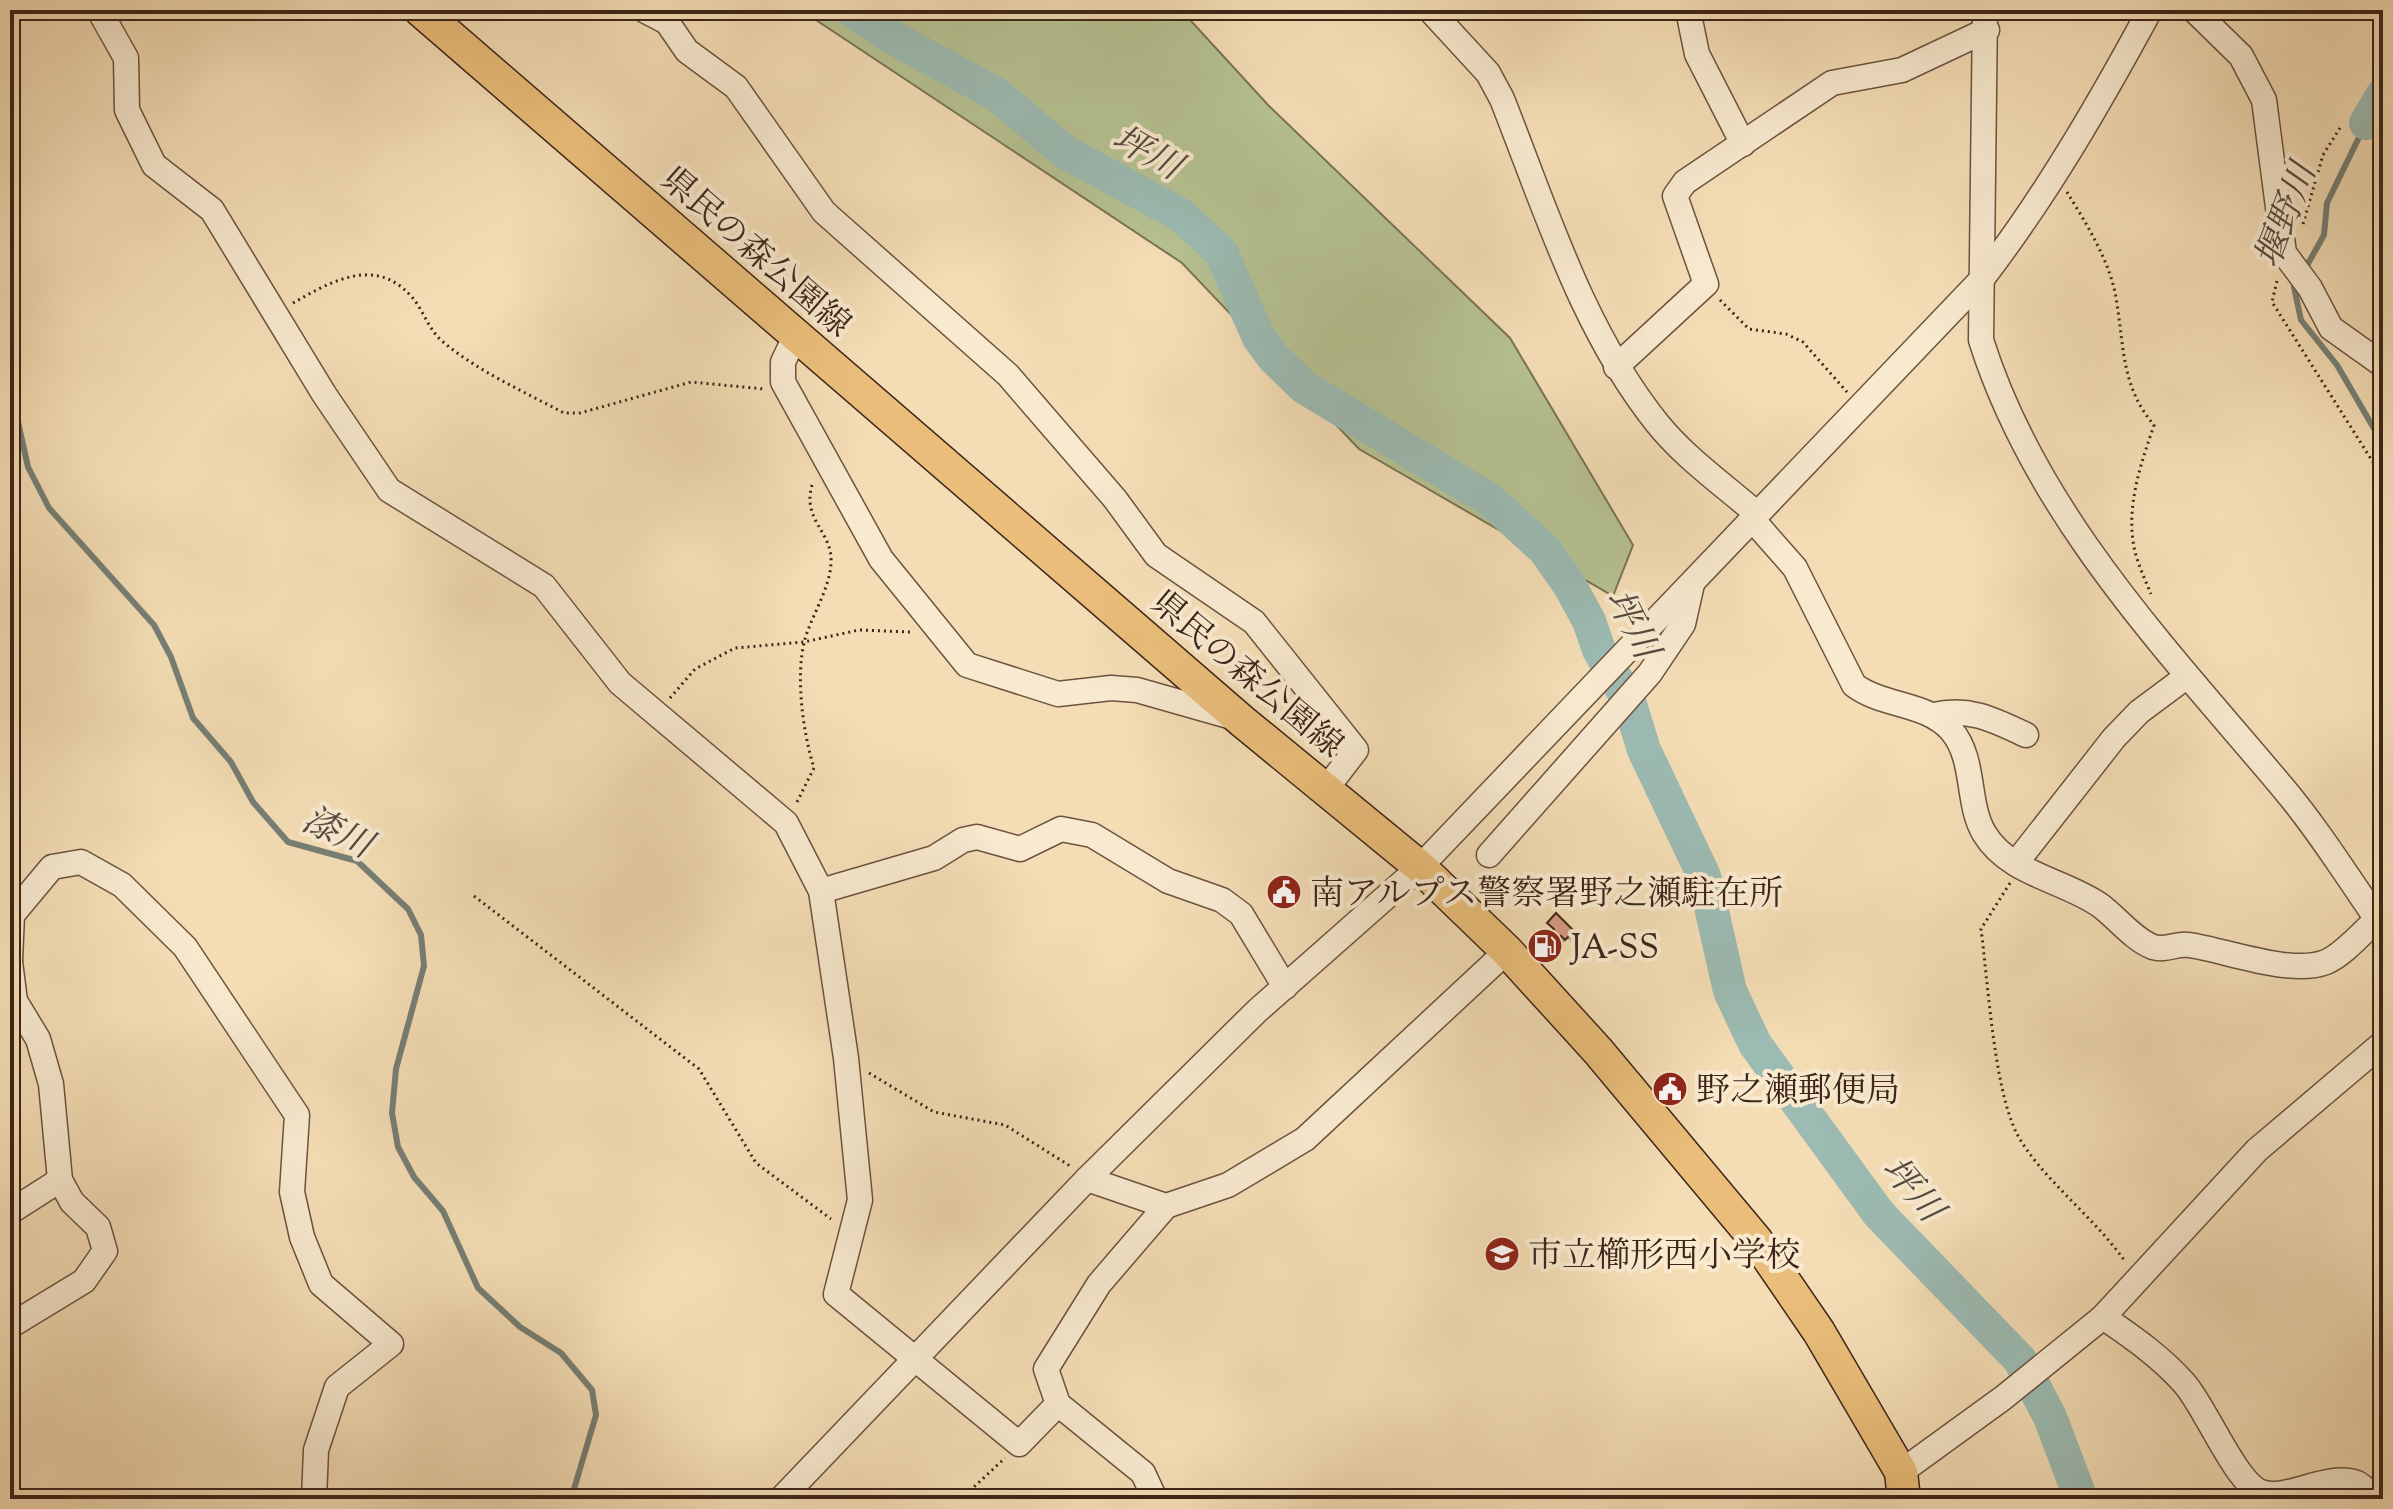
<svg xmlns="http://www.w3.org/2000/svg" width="2393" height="1509" viewBox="0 0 2393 1509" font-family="'Sorts Mill Goudy','Noto Serif JP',serif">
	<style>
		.green { fill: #b6c292; stroke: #7a7456; stroke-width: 2 }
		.shadow { fill: #0003 }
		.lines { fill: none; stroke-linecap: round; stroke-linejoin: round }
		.stream { stroke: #767f75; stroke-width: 6 }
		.river { stroke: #9cbbb3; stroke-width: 34 }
		.building { fill: #d99c84; stroke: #3d2519; stroke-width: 2 }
		.minor-casing { stroke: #6b5340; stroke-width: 27 }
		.major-casing { stroke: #3d2519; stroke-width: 35 }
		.path { stroke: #3d2519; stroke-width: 3; stroke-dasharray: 2 4; stroke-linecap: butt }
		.minor { stroke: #f8e9cf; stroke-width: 24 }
		.major { stroke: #eabe7a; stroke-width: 32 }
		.labels { text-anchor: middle; stroke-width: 8; stroke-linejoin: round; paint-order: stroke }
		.street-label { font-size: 34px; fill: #3d2519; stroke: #f8e9cf }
		.poi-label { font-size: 34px; fill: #3d2519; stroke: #f8e9cf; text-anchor: start }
		.water-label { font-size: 36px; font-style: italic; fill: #554a40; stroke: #f8e9cf }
	</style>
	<rect width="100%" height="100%" fill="#f4ddb5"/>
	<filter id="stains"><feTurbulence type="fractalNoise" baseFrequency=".0025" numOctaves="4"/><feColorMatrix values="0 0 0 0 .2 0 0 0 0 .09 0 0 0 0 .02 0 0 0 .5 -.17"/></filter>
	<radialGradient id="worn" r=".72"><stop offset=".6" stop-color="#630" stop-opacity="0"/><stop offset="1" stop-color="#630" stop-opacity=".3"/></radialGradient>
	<path class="green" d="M 801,10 L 1181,10 L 1269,106 L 1510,338 L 1633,545 L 1613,596 L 1359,449 L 1182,263 Z"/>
	<path class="shadow" d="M 1557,915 L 1579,935 L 1572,941 L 1567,939 L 1550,956 L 1544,953 L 1557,929 Z"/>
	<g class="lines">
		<g class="stream">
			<path d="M 2305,269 L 2324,235 L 2327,203 L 2366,123 L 2383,134"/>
			<path d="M 2297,282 L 2294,287 L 2301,320 L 2337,365 L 2383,444"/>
			<path d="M 10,386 L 28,467 L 49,508 L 154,625 L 171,657 L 193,718 L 231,762 L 253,802 L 288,842 L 357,861 L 408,909 L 421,935 L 424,966 L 396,1069 L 392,1113 L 398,1147 L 414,1177 L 443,1211 L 478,1288 L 520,1327 L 561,1353 L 592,1390 L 596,1415 L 571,1499"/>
		</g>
		<g class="river">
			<path d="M 852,10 L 888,35 L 996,94 L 1065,152 L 1181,215 L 1221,252 L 1259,338 L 1273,357 L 1304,387 L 1490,500 L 1545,550 L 1570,586 L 1589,621 L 1599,650 L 1629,701 L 1644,750 L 1704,876 L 1730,991 L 1755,1044 L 1879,1214 L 2020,1360 L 2050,1417 L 2081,1499"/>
			<path d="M 2366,123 L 2383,94"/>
		</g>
	</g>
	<path class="building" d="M 1556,913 L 1574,931 L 1565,940 L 1561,936 L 1543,954 L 1535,947 L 1554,929 L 1547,923 Z"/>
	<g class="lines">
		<defs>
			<g id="minor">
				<path d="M 99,10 L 126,58 L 127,110 L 154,165 L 212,210 L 324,394 L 389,490 L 544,586 L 620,683 L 786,823 L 821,891 L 846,1058 L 860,1200 L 836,1294 L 1019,1444 L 1058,1404"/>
				<path d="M 644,10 L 667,22 L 687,51 L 736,87 L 824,212 L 1008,375 L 1115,499 L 1156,555 L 1254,622 L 1356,750 L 1326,789"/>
				<path d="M 1430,10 L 1488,73 L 1502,99 C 1546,210 1582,329 1657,423 C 1685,458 1724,485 1757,514"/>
				<path d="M 1688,10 L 1697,54 L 1743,144"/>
				<path d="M 1985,10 L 1981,340 C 2036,515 2169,652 2284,789 C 2320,832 2351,882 2383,928"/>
				<path d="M 2194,10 L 2241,56 L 2264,100 L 2284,253 L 2310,288 L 2331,328 L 2383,365"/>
				<path d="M 796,335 L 783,362 L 783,382 L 881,559 L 967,665 L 1058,694 L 1111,688 L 1137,690 L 1232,717"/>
				<path d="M 1616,367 L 1706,284 L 1675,196 L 1685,182 L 1832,83 L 1902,70 L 1987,30"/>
				<path d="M 1752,519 L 1795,568 L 1854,685 C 1883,707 1926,702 1951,730 C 1976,759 1966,802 1984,833 C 2009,875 2065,880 2101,906 C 2117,918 2134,940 2153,947 C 2166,951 2176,943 2189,945 C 2225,950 2291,976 2326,962 C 2343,955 2363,932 2377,919"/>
				<path d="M 1934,715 C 1970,707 1994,720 2026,735"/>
				<path d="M 1489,855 L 1650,673 L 1683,624 L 1692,584"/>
				<path d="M 2016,863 L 2114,738 L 2139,712 L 2186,677"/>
				<path d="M 821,891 L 934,858 L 963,840 L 977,837 L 1020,849 L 1061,829 L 1092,835 L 1168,881 L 1222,900 L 1241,914 L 1285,987"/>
				<path d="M 10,960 L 12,915 L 52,867 L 81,862 L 122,885 L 185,947 L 297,1115 L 292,1192 L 302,1237 L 321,1284 L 391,1344 L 337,1387 L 316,1450 L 314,1499"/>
				<path d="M 10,962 L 15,1001 L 38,1039 L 51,1084 L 60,1180 L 72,1202 L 98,1227 L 105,1251 L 84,1281 L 10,1326"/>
				<path d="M 1087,1179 L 1166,1206 L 1228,1185 L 1305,1139 L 1507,951"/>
				<path d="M 10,1212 L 60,1180"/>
				<path d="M 2103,1317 C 2132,1337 2160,1356 2184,1383 C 2205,1406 2235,1482 2261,1492 C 2287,1502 2325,1472 2357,1483 C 2363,1486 2371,1495 2376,1499"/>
				<path d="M 1901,1472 L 2003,1398 L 2103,1317 L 2257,1150 L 2383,1043"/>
				<path d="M 781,1499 L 1087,1179 L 1258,1010 L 1420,867 L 1982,279 C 2047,194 2099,104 2150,10"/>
				<path d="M 1155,1499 L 1143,1473 L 1058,1404 L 1046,1369 L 1099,1284 L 1166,1206"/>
			</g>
			<path id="major" d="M 420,10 L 1242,721 L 1420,867 L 1507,951 L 1598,1051 L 1756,1240 L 1819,1332 L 1901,1472 L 1904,1499"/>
		</defs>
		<use href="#minor" class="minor-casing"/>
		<use href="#major" class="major-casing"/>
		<g class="path">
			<path d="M 2067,192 C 2087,225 2112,264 2117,304 C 2124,348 2122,388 2154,425 C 2141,464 2126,505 2134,547 C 2137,563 2145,579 2151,594"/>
			<path d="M 2303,224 L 2323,155 L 2340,128"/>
			<path d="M 2277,281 L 2272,302 L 2383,478"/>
			<path d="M 1720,300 L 1749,329 L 1786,334 L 1803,342 L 1847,392"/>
			<path d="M 293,303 C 330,282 374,256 410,295 C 423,308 427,328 442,341 C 477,371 523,391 564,413 L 580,413 L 691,382 L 764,389"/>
			<path d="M 670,698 L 695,669 L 735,648 L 804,642 L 859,630 L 910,632"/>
			<path d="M 797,802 L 814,768 C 803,733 795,675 805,639 C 812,615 830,588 831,563 C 833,531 800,520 813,482"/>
			<path d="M 2010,883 L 1981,929 C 1988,982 1994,1089 2017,1134 C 2040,1177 2094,1217 2124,1260"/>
			<path d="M 474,896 L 699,1069 L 756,1163 L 831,1219"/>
			<path d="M 869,1073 L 934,1112 L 1005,1125 L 1070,1166"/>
			<path d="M 961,1499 L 1005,1458"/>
		</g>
		<use href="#minor" class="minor"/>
		<use href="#major" class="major"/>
	</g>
	<defs>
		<symbol id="civic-disc" viewBox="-11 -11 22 22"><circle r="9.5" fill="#8f2418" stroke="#f8e9cf"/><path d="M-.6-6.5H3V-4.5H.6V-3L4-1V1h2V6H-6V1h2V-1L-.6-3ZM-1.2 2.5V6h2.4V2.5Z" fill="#fff"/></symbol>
		<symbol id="fuel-disc" viewBox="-11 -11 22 22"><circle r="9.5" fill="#8f2418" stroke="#f8e9cf"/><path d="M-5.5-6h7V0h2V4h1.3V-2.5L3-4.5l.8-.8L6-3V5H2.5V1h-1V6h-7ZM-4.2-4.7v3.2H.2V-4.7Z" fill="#fff"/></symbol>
		<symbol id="school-disc" viewBox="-11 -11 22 22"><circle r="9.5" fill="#8f2418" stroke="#f8e9cf"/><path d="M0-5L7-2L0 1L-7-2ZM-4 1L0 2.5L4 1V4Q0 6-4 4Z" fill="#fff"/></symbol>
	</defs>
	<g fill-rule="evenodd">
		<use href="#civic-disc" x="1264" y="872" width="40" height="40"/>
		<use href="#fuel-disc" x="1525" y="926" width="40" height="40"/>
		<use href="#civic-disc" x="1650" y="1069" width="40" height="40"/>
		<use href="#school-disc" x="1482" y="1234" width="40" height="40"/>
	</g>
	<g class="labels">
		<g class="street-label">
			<text transform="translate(757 251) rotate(41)" y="12">県民の森公園線</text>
			<text transform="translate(1248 673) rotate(40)" y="12">県民の森公園線</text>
		</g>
		<g class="poi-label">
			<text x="1310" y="904">南アルプス警察署野之瀬駐在所</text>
			<text x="1571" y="958">JA-SS</text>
			<text x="1696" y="1101">野之瀬郵便局</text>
			<text x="1528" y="1266">市立櫛形西小学校</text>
		</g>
		<g class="water-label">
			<text transform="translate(1148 151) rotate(29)" y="13">坪川</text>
			<text transform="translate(2284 215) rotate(-69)" y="13">堰野川</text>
			<text transform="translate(1634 623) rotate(63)" y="13">坪川</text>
			<text transform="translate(338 831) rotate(25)" y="13">漆川</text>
			<text transform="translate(1914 1188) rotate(50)" y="13">坪川</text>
		</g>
	</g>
	<rect width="2393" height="1509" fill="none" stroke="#f4ddb5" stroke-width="40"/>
	<rect x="12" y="12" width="2369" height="1485" fill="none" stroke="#3d2519" stroke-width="4"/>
	<rect x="20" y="20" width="2353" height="1469" fill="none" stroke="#3d2519" stroke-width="2"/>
	<rect width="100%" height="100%" filter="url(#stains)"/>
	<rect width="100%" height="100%" fill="url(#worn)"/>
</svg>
